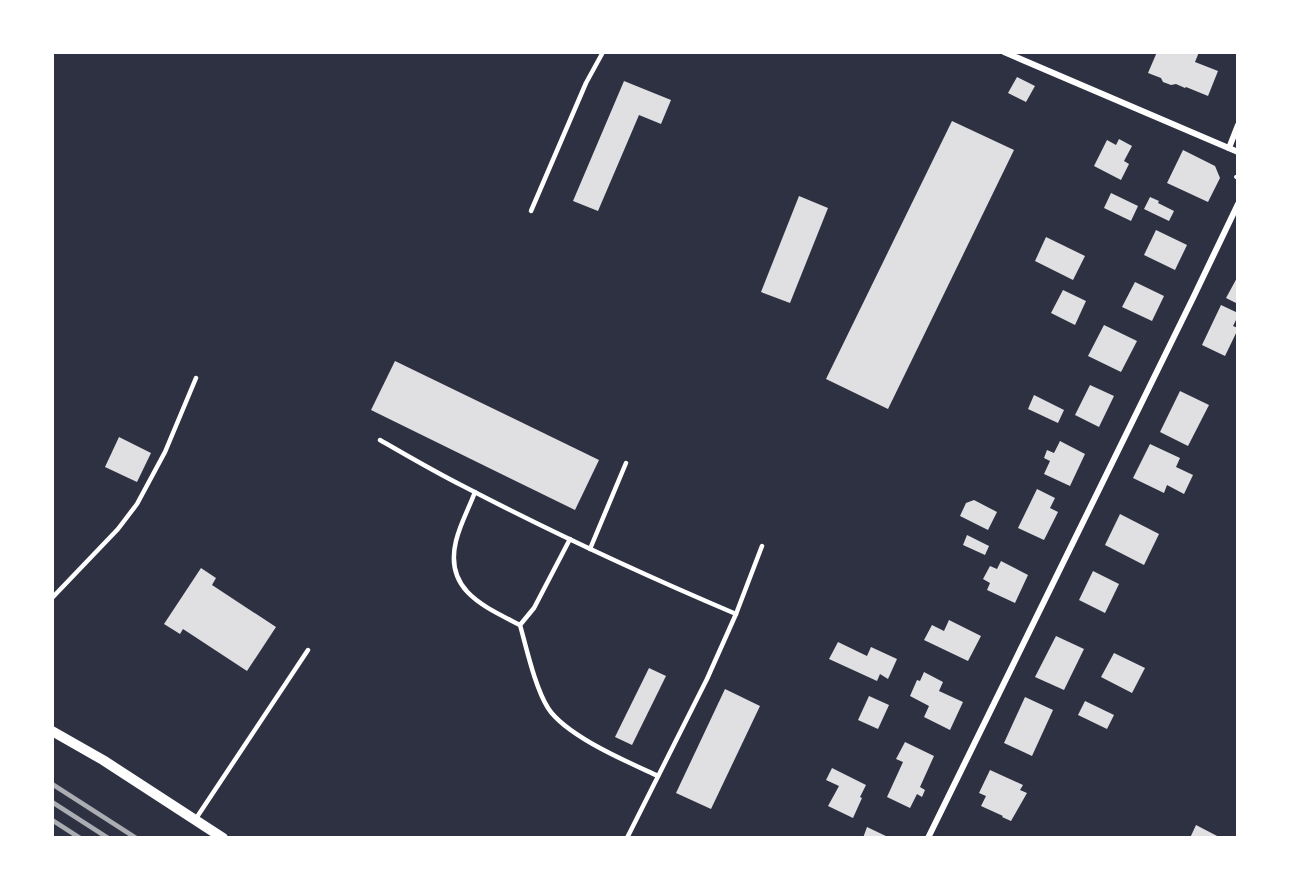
<svg xmlns="http://www.w3.org/2000/svg" width="1290" height="890" viewBox="0 0 1290 890" font-family="'Source Sans 3',sans-serif">
	<style>
		.building { fill: #e0e0e3 }
		.lines { fill: none; stroke-linecap: round; stroke-linejoin: round }
		.path { stroke: #fff; stroke-width: 4 }
		.service { stroke: #fff; stroke-width: 4.5 }
		.minor { stroke: #fff; stroke-width: 6 }
		.tertiary { stroke: #fff; stroke-width: 10 }
		.rail { stroke: #abadb3; stroke-width: 4.5 }
	</style>
	<rect width="100%" height="100%" fill="#2d3142"/>
	<g class="building">
		<path d="M 1157,52 L 1199,52 L 1195,62 L 1218,71 L 1208,96 L 1186,87 L 1185,88 L 1176,84 L 1171,85 L 1163,82 L 1161,78 L 1148,73 Z"/>
		<path d="M 1017,77 L 1035,86 L 1026,102 L 1008,93 Z"/>
		<path d="M 624,81 L 671,100 L 661,124 L 639,115 L 598,211 L 573,201 Z"/>
		<path d="M 952,121 L 1014,150 L 888,409 L 826,379 Z"/>
		<path d="M 1119,139 L 1132,146 L 1124,161 L 1129,164 L 1121,180 L 1094,166 L 1107,140 L 1116,145 Z"/>
		<path d="M 1183,150 L 1215,166 L 1220,178 L 1208,202 L 1167,183 Z"/>
		<path d="M 1111,193 L 1138,206 L 1131,221 L 1104,208 Z"/>
		<path d="M 799,196 L 828,208 L 790,303 L 761,292 Z"/>
		<path d="M 1150,197 L 1159,201 L 1158,203 L 1174,211 L 1169,221 L 1144,209 Z"/>
		<path d="M 1156,230 L 1187,245 L 1175,270 L 1144,255 Z"/>
		<path d="M 1046,237 L 1085,256 L 1073,280 L 1035,261 Z"/>
		<path d="M 1238,276 L 1238,304 L 1226,298 Z"/>
		<path d="M 1135,282 L 1164,296 L 1152,321 L 1122,307 Z"/>
		<path d="M 1063,290 L 1086,301 L 1075,325 L 1051,313 Z"/>
		<path d="M 1221,305 L 1238,313 L 1238,316 L 1233,326 L 1238,328 L 1238,329 L 1225,356 L 1202,345 Z"/>
		<path d="M 1104,325 L 1137,341 L 1121,372 L 1088,356 Z"/>
		<path d="M 395,361 L 599,460 L 575,510 L 371,410 Z"/>
		<path d="M 1090,385 L 1114,396 L 1099,427 L 1075,415 Z"/>
		<path d="M 1180,391 L 1209,405 L 1188,446 L 1160,432 Z"/>
		<path d="M 1034,395 L 1064,410 L 1058,423 L 1028,409 Z"/>
		<path d="M 119,437 L 151,453 L 137,482 L 105,467 Z"/>
		<path d="M 1060,441 L 1085,454 L 1070,486 L 1044,474 L 1050,461 L 1044,458 L 1047,450 L 1054,453 Z"/>
		<path d="M 1150,444 L 1180,458 L 1176,467 L 1193,475 L 1184,494 L 1167,485 L 1164,493 L 1133,478 Z"/>
		<path d="M 1037,489 L 1055,498 L 1050,508 L 1058,512 L 1044,540 L 1018,528 Z"/>
		<path d="M 974,500 L 997,512 L 988,530 L 960,516 L 966,503 Z"/>
		<path d="M 1120,514 L 1159,534 L 1144,565 L 1105,545 Z"/>
		<path d="M 967,535 L 989,546 L 985,555 L 963,545 Z"/>
		<path d="M 1001,561 L 1028,575 L 1015,603 L 987,590 L 990,583 L 983,579 L 990,566 L 997,569 Z"/>
		<path d="M 201,568 L 216,578 L 212,585 L 276,627 L 247,671 L 183,629 L 180,634 L 164,624 Z"/>
		<path d="M 1093,571 L 1119,584 L 1105,613 L 1079,600 Z"/>
		<path d="M 949,620 L 981,636 L 968,661 L 924,640 L 932,625 L 944,631 Z"/>
		<path d="M 1056,636 L 1084,649 L 1064,690 L 1035,677 Z"/>
		<path d="M 838,642 L 867,656 L 871,647 L 897,659 L 888,679 L 880,674 L 877,681 L 829,659 Z"/>
		<path d="M 1114,653 L 1145,668 L 1132,693 L 1101,677 Z"/>
		<path d="M 649,668 L 666,676 L 632,745 L 615,737 Z"/>
		<path d="M 924,672 L 943,682 L 939,691 L 963,702 L 950,730 L 924,717 L 929,706 L 910,696 L 917,680 L 920,681 Z"/>
		<path d="M 725,689 L 760,706 L 711,809 L 676,793 Z"/>
		<path d="M 869,696 L 889,705 L 878,729 L 858,720 Z"/>
		<path d="M 1025,697 L 1053,710 L 1032,756 L 1004,743 Z"/>
		<path d="M 1085,701 L 1114,715 L 1107,729 L 1078,715 Z"/>
		<path d="M 905,742 L 934,756 L 920,787 L 925,790 L 922,797 L 917,794 L 910,808 L 887,797 L 903,762 L 896,759 Z"/>
		<path d="M 832,768 L 866,785 L 860,797 L 862,798 L 853,818 L 828,806 L 839,786 L 826,780 Z"/>
		<path d="M 990,770 L 1023,785 L 1020,790 L 1027,793 L 1011,821 L 1002,817 L 1003,816 L 981,806 L 986,796 L 979,793 Z"/>
		<path d="M 1196,825 L 1221,838 L 1190,838 Z"/>
		<path d="M 867,827 L 890,838 L 863,838 Z"/>
	</g>
	<g class="lines">
		<path class="path" d="M 1236,177 L 1238,178"/>
		<g class="service">
			<path d="M 531,211 L 586,83 L 603,52"/>
			<path d="M 380,440 C 408,456 435,472 463,486 C 553,533 644,575 736,614"/>
			<path d="M 475,492 C 469,508 460,524 456,541 C 444,590 483,606 520,625"/>
			<path d="M 570,539 L 534,608 L 520,625 C 527,650 535,687 548,708 C 566,736 628,762 658,776"/>
			<path d="M 590,549 L 626,463"/>
			<path d="M 52,598 L 118,529 L 137,504 L 165,452 L 196,378"/>
			<path d="M 195,820 L 308,650"/>
			<path d="M 627,838 L 707,679 L 736,614 L 762,546"/>
		</g>
		<g class="minor">
			<path d="M 1004,52 L 1238,152"/>
			<path d="M 1229,148 L 1238,125"/>
			<path d="M 928,838 L 1193,298 L 1238,204"/>
		</g>
		<path class="tertiary" d="M 52,731 L 103,760 L 223,838"/>
		<g class="rail">
			<path d="M 52,784 L 136,838"/>
			<path d="M 52,802 L 108,838"/>
			<path d="M 52,820 L 80,838"/>
		</g>
	</g>
	<rect width="1290" height="890" fill="none" stroke="#ffffff" stroke-width="108"/>
</svg>
